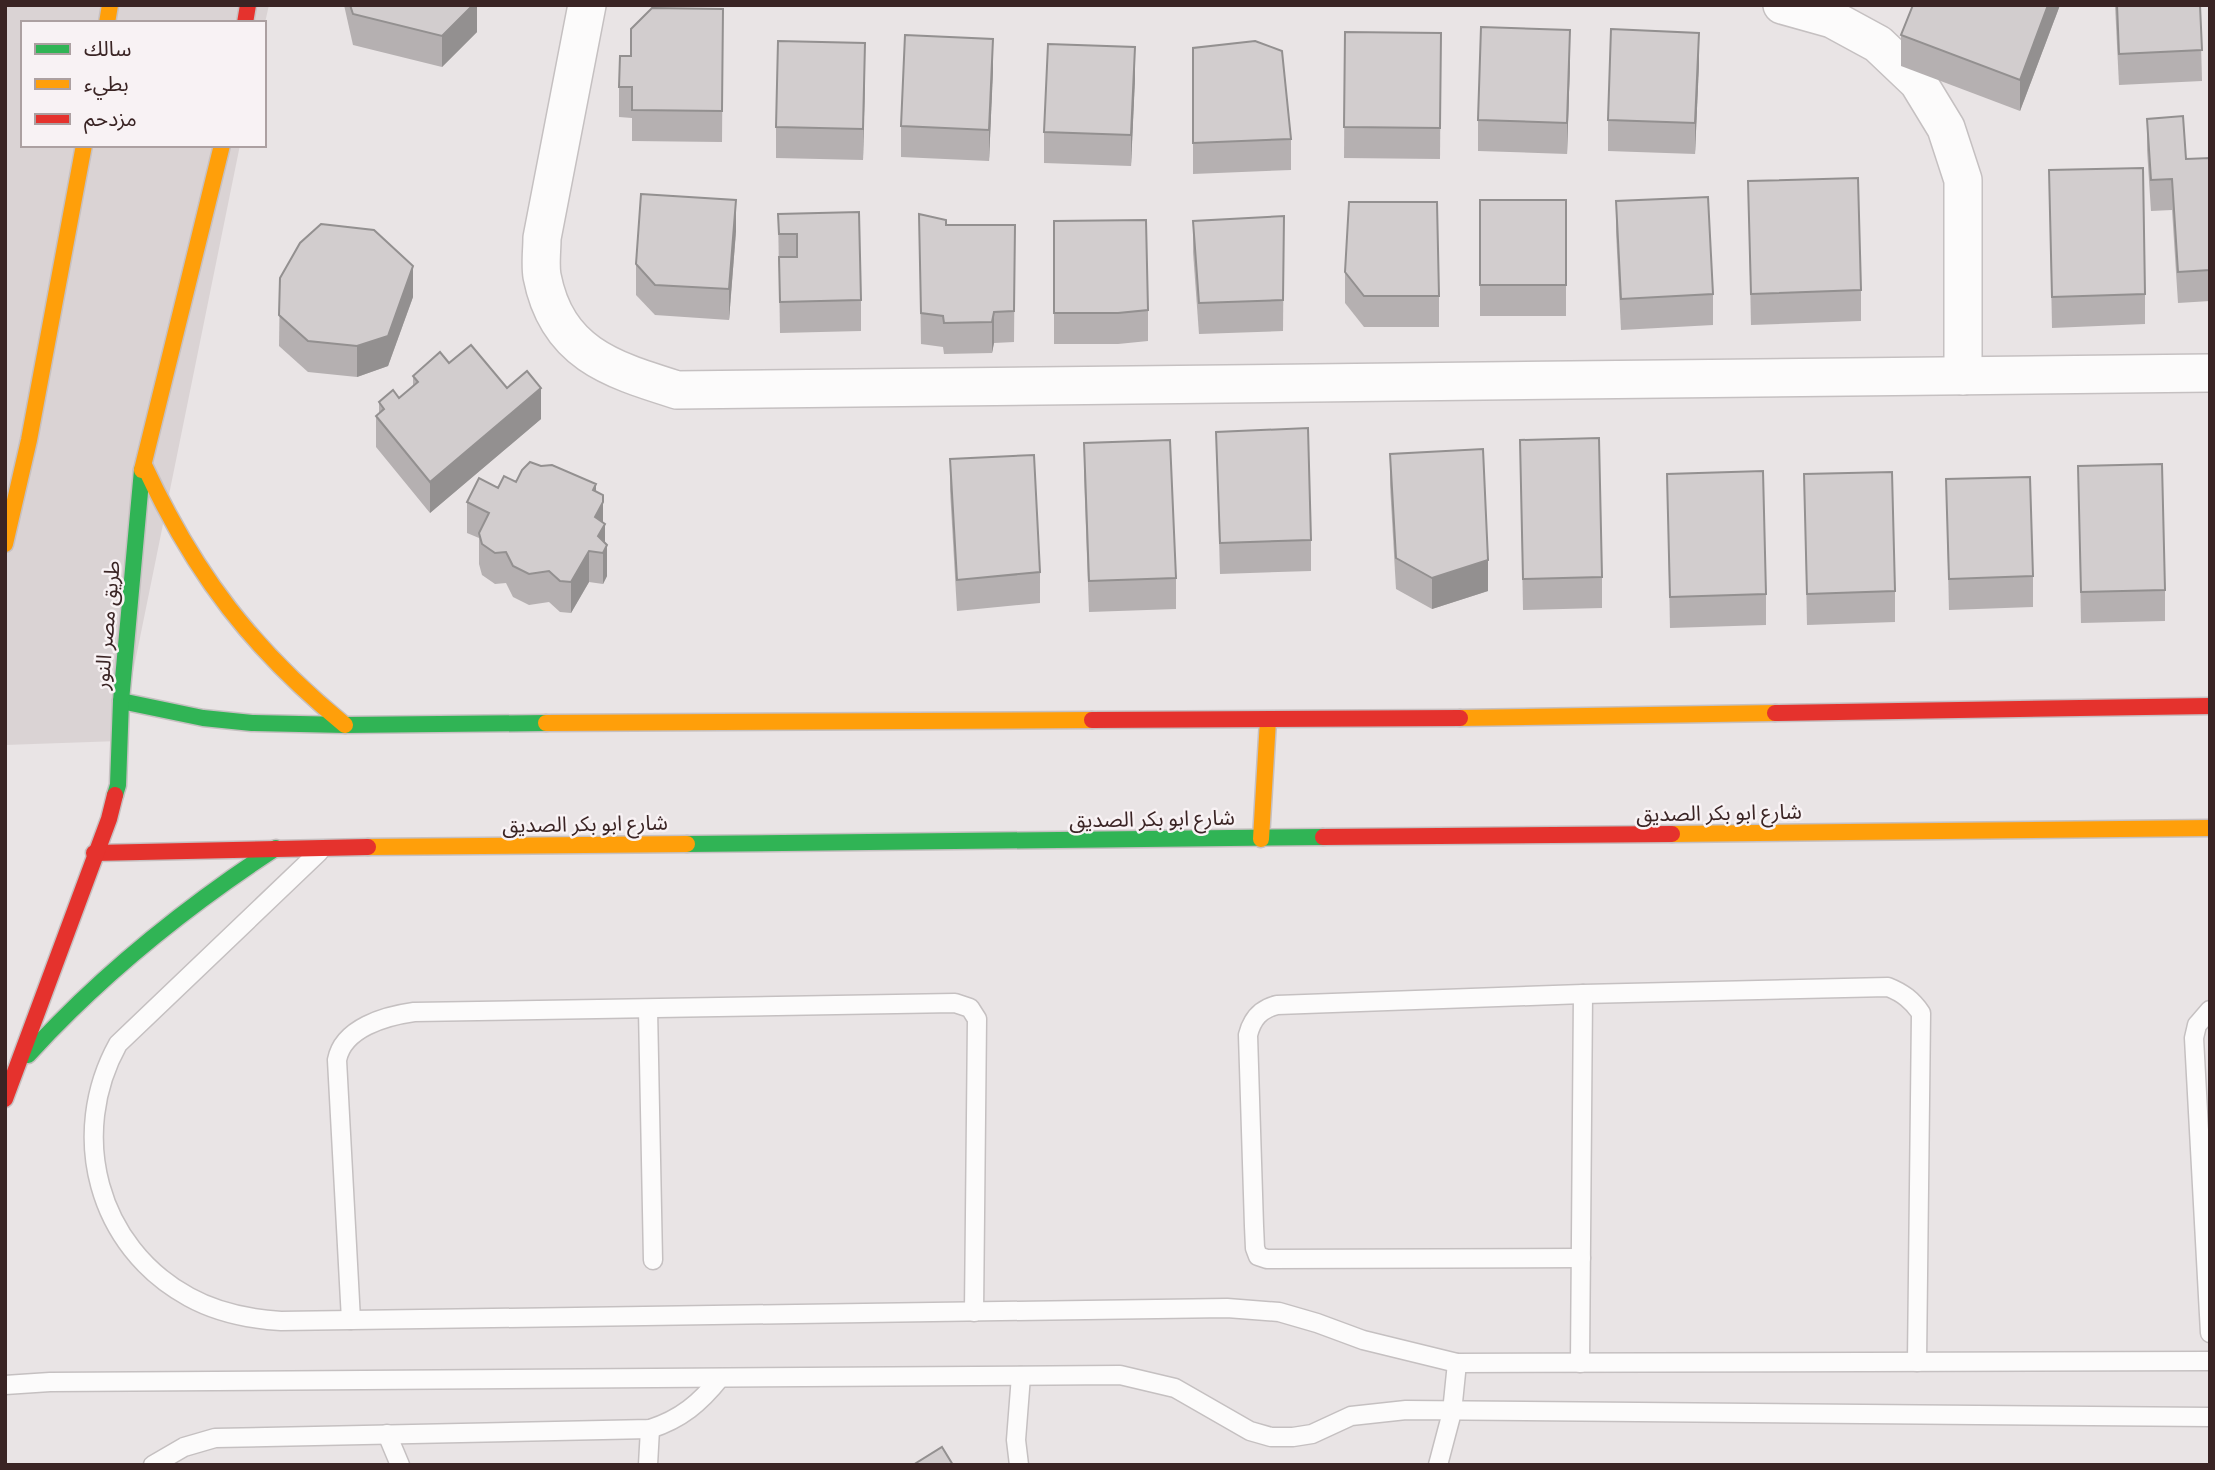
<svg xmlns="http://www.w3.org/2000/svg" width="2215" height="1470" viewBox="0 0 2215 1470" font-family="'IBM Plex Sans','Noto Sans Arabic',sans-serif">
	<style>
		.built { fill: #dad3d4 }
		.lines { fill: none; stroke-linecap: round; stroke-linejoin: round }
		.lane-casing { stroke: #c5c0c1; stroke-width: 21 }
		.street-casing { stroke: #c5c0c1; stroke-width: 40 }
		.fast-casing { stroke: #c6c0c1; stroke-width: 19 }
		.slow-casing { stroke: #c6c0c1; stroke-width: 19 }
		.jam-casing { stroke: #c6c0c1; stroke-width: 19 }
		.lane { stroke: #fcfbfb; stroke-width: 18 }
		.street { stroke: #fcfbfb; stroke-width: 37 }
		.fast { stroke: #30b455; stroke-width: 16 }
		.slow { stroke: #ff9f0a; stroke-width: 16 }
		.jam { stroke: #e5322d; stroke-width: 16 }
		.wall { fill: #b5b0b1 }
		.shaded-wall { fill: #939090 }
		.building { fill: #d2cdce; stroke: #939090; stroke-width: 2 }
		.labels { text-anchor: middle; stroke-width: 5; stroke-linejoin: round; paint-order: stroke }
		.street-label { font-size: 21px; fill: #3a2424; stroke: #f8f2f4 }
	</style>
	<rect width="100%" height="100%" fill="#e9e4e5"/>
	<path class="built" d="M 5,5 L 269,5 L 264,27 L 264,23 L 23,23 L 23,145 L 240,145 L 119,741 L 5,745 Z"/>
	<g class="lines">
		<defs>
			<g id="lane">
				<path d="M 319,852 L 118,1044 C 68,1134 97,1247 189,1297 C 218,1313 249,1319 281,1321 L 1227,1308 L 1279,1312 L 1317,1323 L 1363,1340 L 1457,1363 L 2210,1361"/>
				<path d="M 648,1009 L 653,1260"/>
				<path d="M 2210,1010 L 2197,1025 L 2194,1038 L 2210,1333"/>
				<path d="M 1581,1258 L 1267,1259 L 1258,1256 L 1255,1248 L 1254,1226 L 1248,1035 C 1252,1019 1260,1009 1277,1005 L 1583,994 L 1888,987 C 1903,993 1912,1000 1921,1013 L 1917,1362"/>
				<path d="M 351,1320 L 337,1060 C 343,1028 385,1016 414,1012 L 955,1003 L 970,1008 L 977,1019 L 974,1312"/>
				<path d="M 1580,1363 L 1583,994"/>
				<path d="M 5,1385 L 50,1382 L 1120,1375 L 1175,1388 L 1250,1431 L 1271,1437 L 1293,1437 L 1312,1434 L 1351,1416 L 1406,1410 L 2210,1417"/>
				<path d="M 387,1434 L 400,1465"/>
				<path d="M 153,1465 L 184,1447 L 215,1438 L 650,1429 C 681,1419 700,1403 720,1378"/>
				<path d="M 648,1465 L 650,1429"/>
				<path d="M 1019,1465 L 1016,1440 L 1021,1376"/>
				<path d="M 1438,1465 L 1452,1412 L 1457,1363"/>
			</g>
			<g id="street">
				<path d="M 587,5 L 542,238 C 542,250 540,264 542,276 C 557,353 610,369 677,390 L 2210,373"/>
				<path d="M 1782,5 L 1832,19 L 1878,44 L 1918,82 L 1946,128 L 1963,180 L 1963,376"/>
			</g>
			<g id="fast">
				<path d="M 121,701 L 203,718 L 252,723 L 345,725 L 546,723"/>
				<path d="M 115,795 L 118,785 L 121,701 L 142,470"/>
				<path d="M 687,844 L 1323,837"/>
				<path d="M 28,1055 C 102,974 184,908 276,848"/>
			</g>
			<g id="slow">
				<path d="M 107,23 L 110,5"/>
				<path d="M 145,467 C 195,575 253,650 345,725"/>
				<path d="M 142,470 L 222,145"/>
				<path d="M 5,544 L 29,440 L 84,145"/>
				<path d="M 1460,718 L 1775,713"/>
				<path d="M 546,723 L 1092,720"/>
				<path d="M 1672,834 L 2210,828"/>
				<path d="M 1261,839 L 1268,720"/>
				<path d="M 368,847 L 687,844"/>
			</g>
			<g id="jam">
				<path d="M 245,23 L 248,5"/>
				<path d="M 1775,713 L 2210,706"/>
				<path d="M 1092,720 L 1460,718"/>
				<path d="M 1323,837 L 1672,834"/>
				<path d="M 94,853 L 368,847"/>
				<path d="M 5,1099 L 109,819 L 115,795"/>
			</g>
		</defs>
		<use href="#lane" class="lane-casing"/>
		<use href="#street" class="street-casing"/>
		<use href="#fast" class="fast-casing"/>
		<use href="#slow" class="slow-casing"/>
		<use href="#jam" class="jam-casing"/>
		<use href="#lane" class="lane"/>
		<use href="#street" class="street"/>
		<use href="#fast" class="fast"/>
		<use href="#slow" class="slow"/>
		<use href="#jam" class="jam"/>
	</g>
	<g class="wall">
		<path d="M 344,5 L 477,5 L 477,32 L 442,67 L 353,45 Z"/>
		<path d="M 1913,5 L 2060,5 L 2020,111 L 1901,66 L 1901,35 Z"/>
		<path d="M 2115,5 L 2200,5 L 2202,81 L 2119,85 Z"/>
		<path d="M 723,9 L 722,142 L 632,141 L 632,118 L 619,117 L 619,87 L 631,56 Z"/>
		<path d="M 1345,32 L 1441,33 L 1440,159 L 1344,158 Z"/>
		<path d="M 1193,48 L 1291,139 L 1291,170 L 1193,174 Z"/>
		<path d="M 1570,61 L 1567,154 L 1478,151 L 1478,120 Z"/>
		<path d="M 1699,63 L 1695,154 L 1608,151 L 1608,120 Z"/>
		<path d="M 993,70 L 989,161 L 901,157 L 901,126 Z"/>
		<path d="M 865,74 L 863,160 L 776,158 L 776,127 Z"/>
		<path d="M 1135,78 L 1131,166 L 1044,163 L 1044,132 Z"/>
		<path d="M 2147,119 L 2186,159 L 2210,158 L 2210,301 L 2178,303 L 2172,210 L 2151,211 L 2147,150 Z"/>
		<path d="M 2049,170 L 2145,294 L 2145,324 L 2052,328 Z"/>
		<path d="M 1748,181 L 1861,290 L 1861,321 L 1751,325 Z"/>
		<rect x="1480" y="200" width="86" height="116"/>
		<path d="M 1616,201 L 1713,294 L 1713,325 L 1621,330 L 1616,232 Z"/>
		<path d="M 778,214 L 861,300 L 861,331 L 780,333 Z"/>
		<path d="M 919,214 L 946,225 L 1015,225 L 1014,342 L 994,343 L 992,353 L 944,354 L 943,347 L 921,344 Z"/>
		<path d="M 1284,216 L 1283,331 L 1199,334 L 1193,252 L 1193,221 Z"/>
		<path d="M 1054,221 L 1148,310 L 1148,341 L 1118,344 L 1054,344 Z"/>
		<path d="M 736,231 L 729,320 L 655,315 L 636,295 L 636,264 Z"/>
		<path d="M 1345,272 L 1439,296 L 1439,327 L 1364,327 L 1345,303 Z"/>
		<path d="M 280,278 L 413,297 L 388,366 L 357,377 L 308,372 L 279,346 Z"/>
		<path d="M 449,363 L 507,388 L 541,419 L 430,513 L 376,447 L 376,416 L 379,414 L 379,402 L 399,398 L 413,387 L 413,376 Z"/>
		<path d="M 1216,432 L 1311,540 L 1311,571 L 1220,574 Z"/>
		<path d="M 1520,440 L 1602,577 L 1602,608 L 1523,610 Z"/>
		<path d="M 1084,443 L 1176,578 L 1176,609 L 1089,612 L 1084,474 Z"/>
		<path d="M 1390,454 L 1488,591 L 1432,609 L 1396,589 L 1390,485 Z"/>
		<path d="M 950,459 L 1040,572 L 1040,603 L 957,611 L 950,490 Z"/>
		<path d="M 2078,466 L 2165,590 L 2165,621 L 2081,623 Z"/>
		<path d="M 1667,474 L 1766,594 L 1766,625 L 1670,628 Z"/>
		<path d="M 1804,474 L 1895,591 L 1895,622 L 1807,625 Z"/>
		<path d="M 1946,479 L 2033,576 L 2033,607 L 1949,610 Z"/>
		<path d="M 516,482 L 596,492 L 603,522 L 607,576 L 603,584 L 589,582 L 571,613 L 560,612 L 549,602 L 529,605 L 513,597 L 506,583 L 495,584 L 482,575 L 479,564 L 479,538 L 467,533 L 467,502 L 498,488 Z"/>
	</g>
	<g class="shaded-wall">
		<path d="M 473,5 L 477,5 L 477,32 L 442,67 L 442,36 Z"/>
		<path d="M 2048,5 L 2060,5 L 2020,111 L 2020,80 Z"/>
		<path d="M 1570,30 L 1570,61 L 1567,154 L 1567,123 Z"/>
		<path d="M 1699,33 L 1699,63 L 1695,154 L 1695,123 Z"/>
		<path d="M 993,39 L 993,70 L 989,161 L 989,130 Z"/>
		<path d="M 865,43 L 865,74 L 863,160 L 863,129 Z"/>
		<path d="M 1135,47 L 1135,78 L 1131,166 L 1131,135 Z"/>
		<path d="M 736,200 L 736,231 L 729,320 L 729,289 Z"/>
		<path d="M 413,266 L 413,297 L 388,366 L 357,377 L 357,346 Z"/>
		<path d="M 994,312 L 994,343 L 992,353 L 992,322 Z"/>
		<path d="M 541,388 L 541,419 L 430,513 L 430,482 Z"/>
		<path d="M 596,484 L 596,515 L 603,502 L 603,528 L 605,524 L 605,549 L 607,545 L 607,576 L 603,584 L 603,553 L 595,548 L 593,490 Z"/>
		<path d="M 589,551 L 589,582 L 571,613 L 571,582 Z"/>
		<path d="M 1488,560 L 1488,591 L 1432,609 L 1432,578 Z"/>
	</g>
	<g class="building">
		<path d="M 350,5 L 473,5 L 442,36 L 353,14 Z"/>
		<path d="M 1913,5 L 2048,5 L 2020,80 L 1901,35 Z"/>
		<path d="M 2117,5 L 2200,5 L 2202,50 L 2119,54 Z"/>
		<path d="M 652,8 L 723,9 L 722,111 L 632,110 L 632,87 L 619,87 L 620,56 L 631,56 L 631,29 Z"/>
		<path d="M 1481,27 L 1570,30 L 1567,123 L 1478,120 Z"/>
		<path d="M 1611,29 L 1699,33 L 1695,123 L 1608,120 Z"/>
		<path d="M 1345,32 L 1441,33 L 1440,128 L 1344,127 Z"/>
		<path d="M 905,35 L 993,39 L 989,130 L 901,126 Z"/>
		<path d="M 778,41 L 865,43 L 863,129 L 776,127 Z"/>
		<path d="M 1255,41 L 1282,51 L 1291,139 L 1193,143 L 1193,48 Z"/>
		<path d="M 1048,44 L 1135,47 L 1131,135 L 1044,132 Z"/>
		<path d="M 2183,116 L 2186,159 L 2210,158 L 2210,270 L 2178,272 L 2172,179 L 2151,180 L 2147,119 Z"/>
		<path d="M 2143,168 L 2145,294 L 2052,297 L 2049,170 Z"/>
		<path d="M 1858,178 L 1861,290 L 1751,294 L 1748,181 Z"/>
		<path d="M 641,194 L 736,200 L 729,289 L 655,285 L 636,264 Z"/>
		<path d="M 1708,197 L 1713,294 L 1621,299 L 1616,201 Z"/>
		<rect x="1480" y="200" width="86" height="85"/>
		<path d="M 1349,202 L 1437,202 L 1439,296 L 1364,296 L 1345,272 Z"/>
		<path d="M 859,212 L 861,300 L 780,302 L 779,257 L 797,257 L 797,234 L 779,234 L 778,214 Z"/>
		<path d="M 919,214 L 946,220 L 946,225 L 1015,225 L 1014,311 L 994,312 L 992,322 L 944,323 L 943,316 L 921,313 Z"/>
		<path d="M 1284,216 L 1283,300 L 1199,303 L 1193,221 Z"/>
		<path d="M 1146,220 L 1148,310 L 1118,313 L 1054,313 L 1054,221 Z"/>
		<path d="M 321,224 L 374,230 L 413,266 L 388,336 L 357,346 L 308,341 L 279,315 L 280,278 L 300,243 Z"/>
		<path d="M 471,345 L 507,388 L 527,371 L 541,388 L 430,482 L 376,416 L 384,409 L 379,402 L 393,390 L 399,398 L 418,382 L 413,376 L 440,352 L 449,363 Z"/>
		<path d="M 1308,428 L 1311,540 L 1220,543 L 1216,432 Z"/>
		<path d="M 1599,438 L 1602,577 L 1523,579 L 1520,440 Z"/>
		<path d="M 1170,440 L 1176,578 L 1089,581 L 1084,443 Z"/>
		<path d="M 1483,449 L 1488,560 L 1432,578 L 1396,558 L 1390,454 Z"/>
		<path d="M 1034,455 L 1040,572 L 957,580 L 950,459 Z"/>
		<path d="M 530,462 L 541,466 L 552,465 L 596,484 L 593,490 L 603,495 L 603,502 L 595,517 L 605,524 L 598,536 L 607,545 L 603,553 L 589,551 L 571,582 L 560,581 L 549,571 L 529,574 L 513,566 L 506,552 L 495,553 L 482,544 L 479,533 L 489,513 L 467,502 L 479,478 L 498,488 L 504,476 L 516,482 L 522,470 Z"/>
		<path d="M 2162,464 L 2165,590 L 2081,592 L 2078,466 Z"/>
		<path d="M 1763,471 L 1766,594 L 1670,597 L 1667,474 Z"/>
		<path d="M 1892,472 L 1895,591 L 1807,594 L 1804,474 Z"/>
		<path d="M 2030,477 L 2033,576 L 1949,579 L 1946,479 Z"/>
		<path d="M 942,1447 L 953,1465 L 913,1465 Z"/>
	</g>
	<g class="labels">
		<g class="street-label">
			<text transform="translate(107 625) rotate(-85)" y="7">طريق مصر النور</text>
			<text transform="translate(1719 813) rotate(-1)" y="7">شارع ابو بكر الصديق</text>
			<text transform="translate(1152 819) rotate(-1)" y="7">شارع ابو بكر الصديق</text>
			<text transform="translate(585 824) rotate(-1)" y="7">شارع ابو بكر الصديق</text>
		</g>
	</g>
	<rect width="2215" height="1470" fill="none" stroke="#3a2424" stroke-width="14"/>
	<rect x="21" y="21" width="245" height="126" fill="#f8f2f4" stroke="#aca0a1" stroke-width="2"/>
	<rect x="35" y="44" width="35" height="10" fill="#30b455" stroke="#aca0a1" stroke-width="2"/>
	<text x="84" y="56" font-size="21" fill="#3a2424">سالك</text>
	<rect x="35" y="79" width="35" height="10" fill="#ff9f0a" stroke="#aca0a1" stroke-width="2"/>
	<text x="84" y="91" font-size="21" fill="#3a2424">بطيء</text>
	<rect x="35" y="114" width="35" height="10" fill="#e5322d" stroke="#aca0a1" stroke-width="2"/>
	<text x="84" y="126" font-size="21" fill="#3a2424">مزدحم</text>
</svg>
